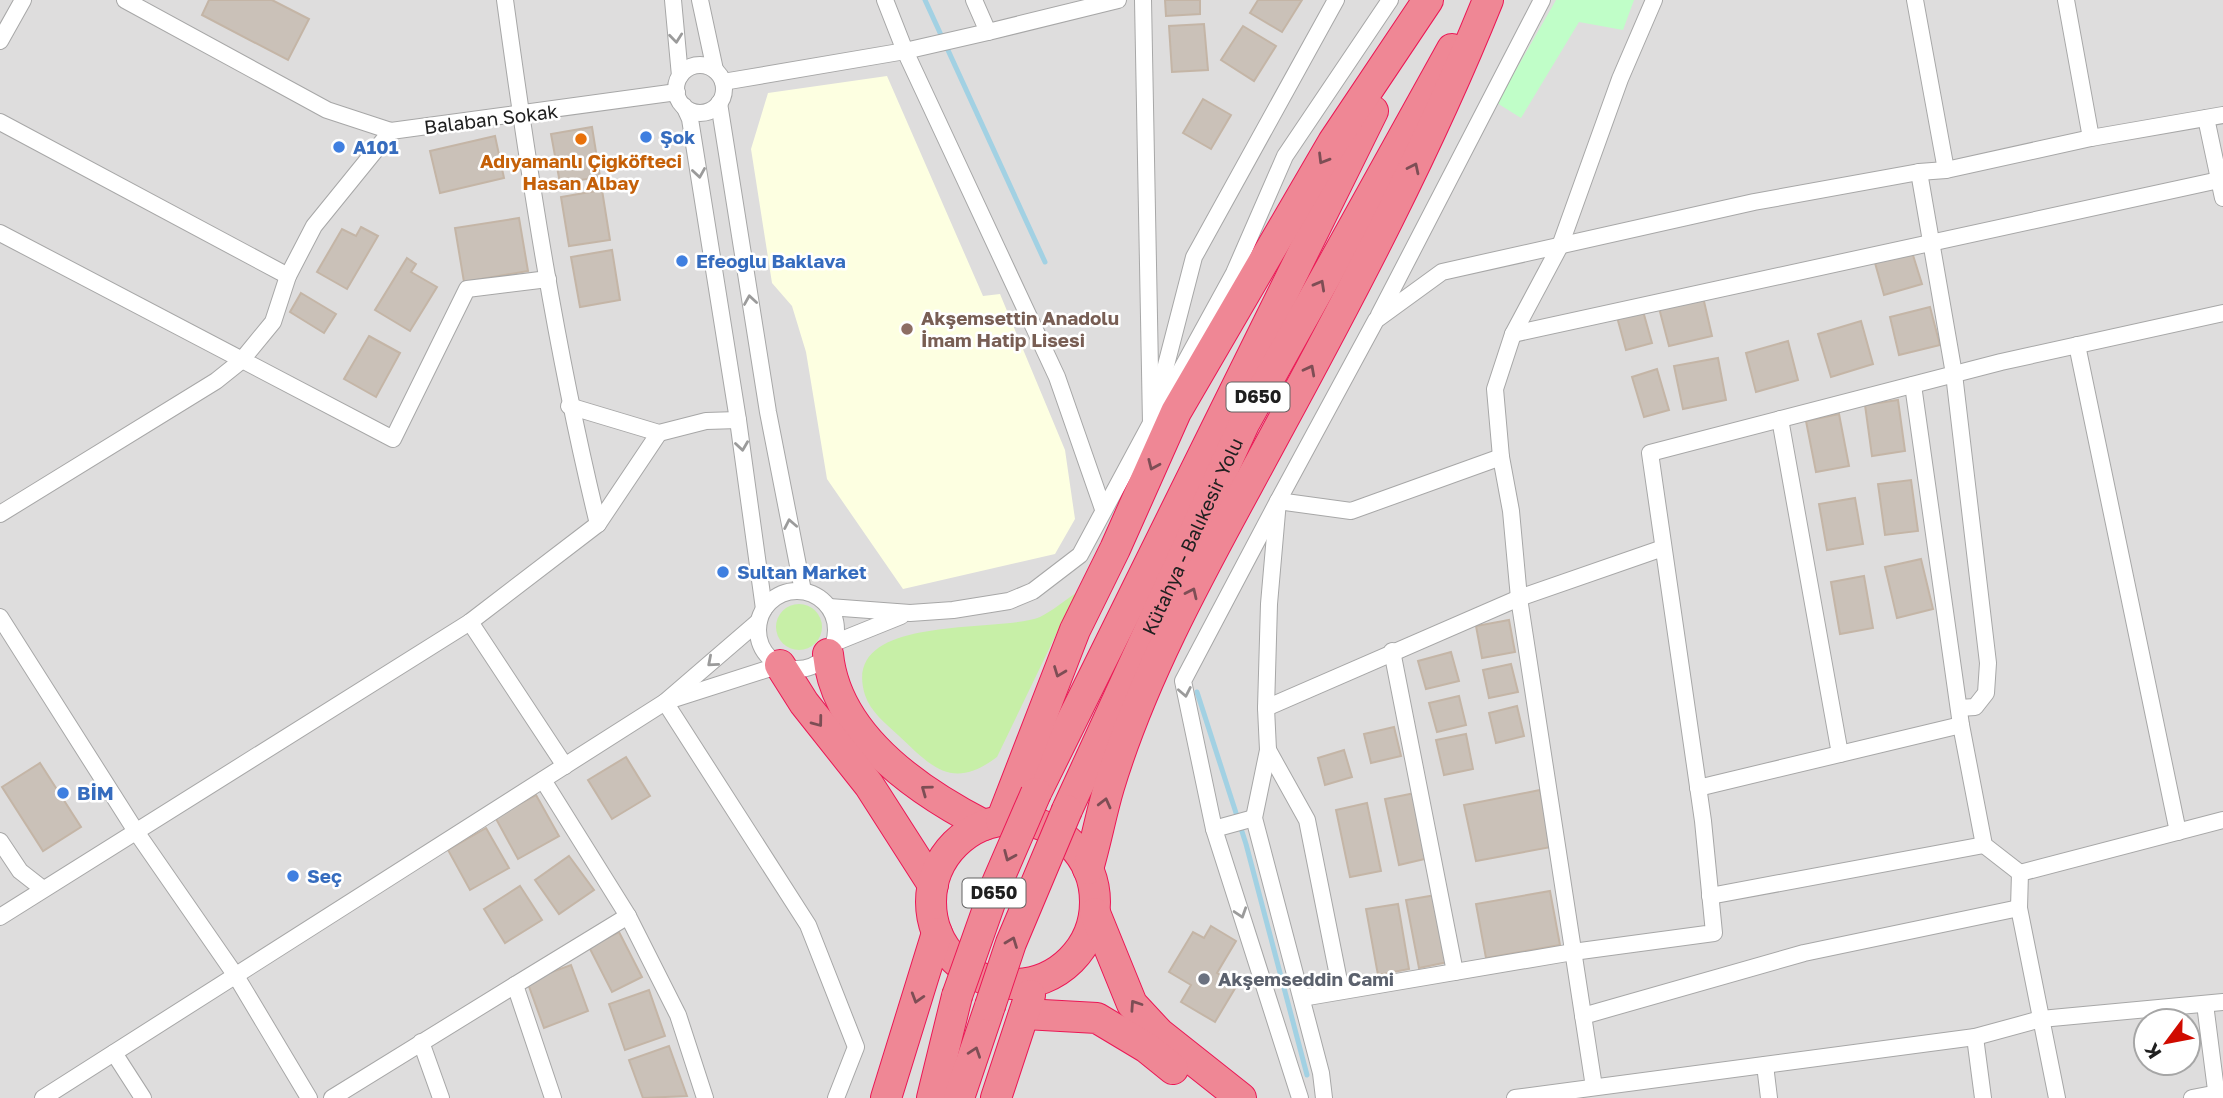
<svg xmlns="http://www.w3.org/2000/svg" width="2223" height="1098" viewBox="0 0 2223 1098" font-family="'Golos Text',sans-serif">
	<style>
		.residential { fill: #dedddd; fill-rule: evenodd }
		.education { fill: #fdffe1 }
		.grass { fill: #c7efa7 }
		.park { fill: #c0fec8 }
		.lines { fill: none; stroke-linecap: round; stroke-linejoin: round }
		.stream { stroke: #a2d1e3; stroke-width: 5 }
		.building { fill: #cac1b8; stroke: #c4b5a6; stroke-width: 2 }
		.street-casing { stroke: #a7a7a7; stroke-width: 18 }
		.highway-casing { stroke: #eb1755; stroke-width: 32 }
		.street { stroke: #fff; stroke-width: 16 }
		.highway { stroke: #ef8795; stroke-width: 30 }
		.highway-bridge-casing { stroke: #eb1755; stroke-width: 32; stroke-linecap: butt }
		.highway-bridge { stroke: #ef8795; stroke-width: 30 }
		.oneway { stroke: #9b9b9b }
		.oneway2 { stroke: #7d4e55 }
		.shop-dot { fill: #3f7fe0; stroke: #fff; stroke-width: 2.5 }
		.food-dot { fill: #e8710a; stroke: #fff; stroke-width: 2.5 }
		.education-dot { fill: #8d6e63; stroke: #fff; stroke-width: 2.5 }
		.worship-dot { fill: #6b7280; stroke: #fff; stroke-width: 2.5 }
		.labels { text-anchor: middle; stroke-width: 5; stroke-linejoin: round; paint-order: stroke }
		.shield { fill: #fff; stroke: #636363; stroke-width: 2 }
		.shield-label { font-size: 18px; font-weight: bold; fill: #202020 }
		.street-label { font-size: 19px; fill: #202020; stroke: #fff }
		.shop-label { font-size: 19px; font-weight: bold; fill: #366cbe; stroke: #fff; text-anchor: start }
		.food-label { font-size: 19px; font-weight: bold; fill: #c56008; stroke: #fff }
		.education-label { font-size: 19px; font-weight: bold; fill: #785e54; stroke: #fff; text-anchor: start }
		.worship-label { font-size: 19px; font-weight: bold; fill: #5b616d; stroke: #fff; text-anchor: start }
	</style>
	<rect width="100%" height="100%" fill="#f1eee6"/>
	<path class="residential" d="M 0,0 L 2223,0 L 2223,1098 L 0,1098 ZM 2146,1021 L 2188,1021 L 2188,1063 L 2146,1063 Z"/>
	<path class="education" d="M 887,76 L 983,296 L 1000,294 L 1065,450 L 1075,519 L 1055,554 L 903,589 L 827,479 L 806,352 L 792,306 L 772,283 L 751,149 L 768,93 Z"/>
	<g class="grass">
		<path d="M 1076,593 L 997,757 C 952,791 932,767 898,735 C 886,724 870,711 865,695 C 839,612 999,634 1040,617 C 1052,611 1064,601 1076,593 Z"/>
		<circle cx="799" cy="627" r="23"/>
	</g>
	<path class="park" d="M 1556,0 L 1634,0 L 1623,30 L 1579,22 L 1521,118 L 1497,103 Z"/>
	<g class="lines">
		<g class="stream">
			<path d="M 925,0 L 1045,262"/>
			<path d="M 1197,692 L 1246,844 L 1307,1075"/>
		</g>
	</g>
	<g class="building">
		<path d="M 209,0 L 272,0 L 309,19 L 288,60 L 202,15 Z"/>
		<path d="M 1165,0 L 1200,0 L 1200,14 L 1166,16 Z"/>
		<path d="M 1258,0 L 1302,0 L 1282,32 L 1250,13 Z"/>
		<path d="M 1204,24 L 1208,70 L 1172,72 L 1169,26 Z"/>
		<path d="M 1243,26 L 1276,46 L 1254,81 L 1221,60 Z"/>
		<path d="M 1203,99 L 1231,115 L 1211,149 L 1183,133 Z"/>
		<path d="M 592,127 L 600,177 L 560,183 L 551,134 Z"/>
		<path d="M 495,136 L 504,178 L 440,193 L 430,151 Z"/>
		<path d="M 602,190 L 610,240 L 569,246 L 561,197 Z"/>
		<path d="M 519,218 L 528,271 L 464,282 L 455,228 Z"/>
		<path d="M 361,227 L 378,236 L 347,289 L 317,272 L 342,229 L 356,236 Z"/>
		<path d="M 612,250 L 620,300 L 580,307 L 571,257 Z"/>
		<path d="M 1912,252 L 1922,284 L 1884,295 L 1875,263 Z"/>
		<path d="M 407,258 L 416,264 L 411,272 L 437,287 L 410,331 L 375,310 Z"/>
		<path d="M 301,293 L 336,314 L 324,333 L 290,312 Z"/>
		<path d="M 1703,297 L 1712,336 L 1669,346 L 1659,308 Z"/>
		<path d="M 1930,307 L 1940,345 L 1899,355 L 1890,317 Z"/>
		<path d="M 1643,311 L 1652,343 L 1626,350 L 1617,317 Z"/>
		<path d="M 1861,321 L 1873,364 L 1831,377 L 1818,334 Z"/>
		<path d="M 369,336 L 400,353 L 376,397 L 344,379 Z"/>
		<path d="M 1788,341 L 1798,380 L 1756,392 L 1746,353 Z"/>
		<path d="M 1718,358 L 1726,400 L 1683,409 L 1674,366 Z"/>
		<path d="M 1657,369 L 1669,410 L 1644,417 L 1632,377 Z"/>
		<path d="M 1898,400 L 1905,451 L 1872,456 L 1865,405 Z"/>
		<path d="M 1839,414 L 1849,466 L 1816,472 L 1806,421 Z"/>
		<path d="M 1911,480 L 1918,531 L 1885,535 L 1878,484 Z"/>
		<path d="M 1855,498 L 1863,544 L 1827,550 L 1819,504 Z"/>
		<path d="M 1921,559 L 1933,609 L 1897,618 L 1885,567 Z"/>
		<path d="M 1864,576 L 1873,628 L 1840,634 L 1831,582 Z"/>
		<path d="M 1509,620 L 1515,652 L 1482,658 L 1476,626 Z"/>
		<path d="M 1451,652 L 1459,681 L 1426,689 L 1418,661 Z"/>
		<path d="M 1511,664 L 1518,692 L 1489,698 L 1483,670 Z"/>
		<path d="M 1459,696 L 1466,725 L 1437,732 L 1429,703 Z"/>
		<path d="M 1517,706 L 1524,736 L 1496,743 L 1489,713 Z"/>
		<path d="M 1394,727 L 1401,756 L 1371,763 L 1364,734 Z"/>
		<path d="M 1466,734 L 1473,769 L 1444,775 L 1436,740 Z"/>
		<path d="M 1344,750 L 1352,777 L 1325,785 L 1318,758 Z"/>
		<path d="M 626,757 L 650,796 L 612,819 L 588,780 Z"/>
		<path d="M 40,763 L 81,827 L 43,851 L 2,787 Z"/>
		<path d="M 1540,790 L 1551,847 L 1476,861 L 1464,805 Z"/>
		<path d="M 1415,793 L 1429,858 L 1399,865 L 1385,799 Z"/>
		<path d="M 536,795 L 559,836 L 518,859 L 495,817 Z"/>
		<path d="M 1367,803 L 1381,871 L 1350,877 L 1336,810 Z"/>
		<path d="M 486,828 L 509,868 L 470,890 L 448,850 Z"/>
		<path d="M 569,856 L 594,890 L 559,914 L 535,880 Z"/>
		<path d="M 520,886 L 542,920 L 505,943 L 484,909 Z"/>
		<path d="M 1550,891 L 1560,945 L 1486,958 L 1476,904 Z"/>
		<path d="M 1436,895 L 1448,962 L 1419,968 L 1406,900 Z"/>
		<path d="M 1398,904 L 1409,969 L 1378,975 L 1366,909 Z"/>
		<path d="M 1211,926 L 1236,941 L 1217,973 L 1237,985 L 1215,1022 L 1181,1002 L 1191,985 L 1169,972 L 1193,932 L 1204,938 Z"/>
		<path d="M 619,932 L 642,977 L 612,992 L 589,947 Z"/>
		<path d="M 571,965 L 588,1011 L 544,1028 L 527,981 Z"/>
		<path d="M 649,990 L 665,1036 L 625,1050 L 609,1004 Z"/>
		<path d="M 669,1046 L 687,1096 L 643,1098 L 629,1060 Z"/>
	</g>
	<g class="lines">
		<defs>
			<g id="street">
				<path d="M 125,0 L 327,110 L 391,131 L 677,92"/>
				<path d="M 505,0 C 529,176 556,352 598,524"/>
				<path d="M 673,0 L 680,76"/>
				<path d="M 700,0 L 715,70"/>
				<path d="M 885,0 L 905,51 L 1057,377 L 1103,509"/>
				<path d="M 974,0 L 988,32 L 1118,0"/>
				<path d="M 1915,0 L 1946,170"/>
				<path d="M 2066,0 L 2091,138"/>
				<path d="M 0,41 L 23,0"/>
				<circle cx="700" cy="89" r="24"/>
				<path d="M 723,82 L 905,51 L 988,32"/>
				<path d="M 719,103 L 768,412 L 803,591"/>
				<path d="M 684,106 L 690,119 L 738,420 L 764,609"/>
				<path d="M 2206,118 L 2223,198"/>
				<path d="M 0,122 L 288,276"/>
				<path d="M 1919,172 L 1954,374 L 1988,663 L 1986,693 L 1975,707 L 1959,708"/>
				<path d="M 0,233 L 393,439 L 467,289 L 548,279"/>
				<path d="M 1379,315 L 1542,0"/>
				<path d="M 1513,334 L 2219,180"/>
				<path d="M 2077,345 L 2178,832"/>
				<path d="M 1913,385 L 1961,725 L 1984,845 L 2020,873"/>
				<path d="M 1157,400 L 1194,257 L 1336,0"/>
				<path d="M 569,406 L 659,433 L 706,421 L 738,420"/>
				<path d="M 1780,419 L 1840,754"/>
				<path d="M 1153,421 L 1234,273 L 1285,156 L 1390,0"/>
				<path d="M 0,514 L 216,381 L 241,361 L 273,322 L 288,276 L 314,226 L 391,131"/>
				<circle cx="797" cy="630" r="39"/>
				<path d="M 829,607 L 910,613 L 953,610 L 1009,601 L 1033,591 L 1080,555 L 1151,423 L 1143,0"/>
				<path d="M 0,617 L 137,833 L 236,976 L 309,1098"/>
				<path d="M 470,622 L 565,766"/>
				<path d="M 834,643 L 901,616"/>
				<path d="M 1392,651 L 1455,972"/>
				<path d="M 674,699 L 780,665"/>
				<path d="M 665,702 L 808,925 L 856,1047 L 836,1098"/>
				<path d="M 1266,708 L 1519,598 L 1663,548"/>
				<path d="M 1268,750 L 1307,820 L 1341,991"/>
				<path d="M 543,780 L 628,916 L 678,1015 L 705,1098"/>
				<path d="M 1698,788 L 1961,725"/>
				<path d="M 1214,829 L 1254,818"/>
				<path d="M 0,841 L 20,871 L 43,889"/>
				<path d="M 1710,896 L 1984,845"/>
				<path d="M 0,917 L 470,622 L 598,524 L 659,433"/>
				<path d="M 1302,998 L 1573,952 L 1714,933 L 1703,821 L 1650,453 L 2001,362 L 2223,313"/>
				<path d="M 2205,1004 L 2217,1098"/>
				<path d="M 1583,1016 L 1804,953 L 2019,908"/>
				<path d="M 1975,1037 L 1983,1098"/>
				<path d="M 421,1042 L 441,1098"/>
				<path d="M 114,1053 L 143,1098"/>
				<path d="M 1765,1065 L 1769,1098"/>
				<path d="M 1594,1087 L 1519,598 L 1511,511 L 1501,457 L 1495,389 L 1513,334 L 1560,246 L 1620,79 L 1654,0"/>
				<path d="M 43,1098 L 665,702 L 759,621"/>
				<path d="M 332,1098 L 515,985"/>
				<path d="M 553,1098 L 515,985 L 628,916"/>
				<path d="M 1300,1098 L 1214,829 L 1183,681 L 1278,501 L 1351,511 L 1501,457"/>
				<path d="M 1324,1098 L 1321,1073 L 1254,818 L 1268,750 L 1266,708 L 1269,604 L 1278,501 L 1376,320 L 1442,272 L 1754,202 L 1919,172 L 1946,170 L 2091,138 L 2223,115"/>
				<path d="M 1515,1098 L 1975,1037 L 2041,1019 L 2223,1002"/>
				<path d="M 2057,1098 L 2019,908 L 2020,873 L 2223,820"/>
				<path d="M 2192,1098 L 2223,1092"/>
			</g>
			<g id="highway">
				<path d="M 828,654 C 836,736 918,791 984,825"/>
				<path d="M 780,665 L 804,703 L 869,785 L 933,885"/>
				<path d="M 1036,793 L 1373,111"/>
				<path id="s1" d="M 1067,810 L 1244,424 L 1452,49"/>
				<circle cx="1013" cy="902" r="82"/>
				<path d="M 1001,821 L 1075,630 L 1115,549 L 1176,412 L 1333,142 L 1428,0"/>
				<path d="M 1088,869 C 1096,842 1101,814 1109,787 C 1146,664 1216,545 1276,433 C 1353,291 1428,149 1488,0"/>
				<path d="M 1095,913 L 1132,1004 L 1159,1033 L 1241,1098"/>
				<path d="M 1025,1014 L 1097,1018 L 1147,1048 L 1173,1069"/>
				<path d="M 886,1098 L 937,933"/>
				<path d="M 932,1098 L 957,996"/>
				<path d="M 959,1098 L 990,1006"/>
				<path d="M 996,1098 L 1030,995"/>
			</g>
		</defs>
		<use href="#street" class="street-casing"/>
		<use href="#highway" class="highway-casing"/>
		<use href="#street" class="street"/>
		<use href="#highway" class="highway"/>
		<defs>
			<g id="highway-bridge">
				<path d="M 957,996 L 997,883 L 1036,793"/>
				<path d="M 990,1006 L 1011,943 L 1067,810"/>
			</g>
		</defs>
		<use href="#highway-bridge" class="highway-bridge-casing"/>
		<use href="#highway-bridge" class="highway-bridge"/>
	</g>
	<defs><path id="oneway-chevron" d="M-2-3.5L2.5 0L-2 3.5" fill="none" stroke-width="1.6" stroke-linecap="round" stroke-linejoin="round" transform="scale(1.75)"/></defs>
	<g class="oneway">
		<use href="#oneway-chevron" transform="translate(676 38) rotate(84)"/>
		<use href="#oneway-chevron" transform="translate(699 173) rotate(81)"/>
		<use href="#oneway-chevron" transform="translate(750 300) rotate(-99)"/>
		<use href="#oneway-chevron" transform="translate(742 446) rotate(82)"/>
		<use href="#oneway-chevron" transform="translate(790 524) rotate(-101)"/>
		<use href="#oneway-chevron" transform="translate(712 662) rotate(139)"/>
		<use href="#oneway-chevron" transform="translate(1185 692) rotate(79)"/>
		<use href="#oneway-chevron" transform="translate(1241 913) rotate(72)"/>
	</g>
	<g class="oneway2">
		<use href="#oneway-chevron" transform="translate(1323 159) rotate(121)"/>
		<use href="#oneway-chevron" transform="translate(1414 168) rotate(-64)"/>
		<use href="#oneway-chevron" transform="translate(1320 285) rotate(-61)"/>
		<use href="#oneway-chevron" transform="translate(1310 370) rotate(-62)"/>
		<use href="#oneway-chevron" transform="translate(1153 465) rotate(114)"/>
		<use href="#oneway-chevron" transform="translate(1192 593) rotate(-65)"/>
		<use href="#oneway-chevron" transform="translate(1059 672) rotate(111)"/>
		<use href="#oneway-chevron" transform="translate(818 722) rotate(53)"/>
		<use href="#oneway-chevron" transform="translate(926 790) rotate(-144)"/>
		<use href="#oneway-chevron" transform="translate(1105 803) rotate(-76)"/>
		<use href="#oneway-chevron" transform="translate(1009 856) rotate(113)"/>
		<use href="#oneway-chevron" transform="translate(1012 942) rotate(-69)"/>
		<use href="#oneway-chevron" transform="translate(917 998) rotate(107)"/>
		<use href="#oneway-chevron" transform="translate(1135 1005) rotate(-124)"/>
		<use href="#oneway-chevron" transform="translate(975 1052) rotate(-71)"/>
	</g>
	<g class="shop-dot">
		<circle cx="646" cy="137" r="7"/>
		<circle cx="339" cy="147" r="7"/>
		<circle cx="682" cy="261" r="7"/>
		<circle cx="723" cy="572" r="7"/>
		<circle cx="63" cy="793" r="7"/>
		<circle cx="293" cy="876" r="7"/>
	</g>
	<circle class="food-dot" cx="581" cy="139" r="7"/>
	<circle class="education-dot" cx="907" cy="329" r="7"/>
	<circle class="worship-dot" cx="1204" cy="979" r="7"/>
	<g class="labels">
		<g class="shield">
			<rect x="1226.5" y="382.5" width="63" height="29" rx="5"/>
			<rect x="962.5" y="878.5" width="63" height="29" rx="5"/>
		</g>
		<g class="shield-label">
			<text x="1258" y="403">D650</text>
			<text x="994" y="899">D650</text>
		</g>
		<g class="street-label">
			<text transform="translate(491 119) rotate(-7)" y="7">Balaban Sokak</text>
			<text dy="7" stroke="none"><textPath href="#s1" startOffset="301">Kütahya - Balıkesir Yolu</textPath></text>
		</g>
		<g class="shop-label">
			<text x="660" y="144">Şok</text>
			<text x="353" y="154">A101</text>
			<text x="696" y="268">Efeoğlu Baklava</text>
			<text x="737" y="579">Sultan Market</text>
			<text x="77" y="800">BİM</text>
			<text x="307" y="883">Seç</text>
		</g>
		<g class="food-label">
			<text x="581" y="168">Adıyamanlı Çiğköfteci<tspan x="581" dy="22">Hasan Albay</tspan></text>
		</g>
		<g class="education-label">
			<text x="921" y="325">Akşemsettin Anadolu<tspan x="921" dy="22">İmam Hatip Lisesi</tspan></text>
		</g>
		<g class="worship-label">
			<text x="1218" y="986">Akşemseddin Cami</text>
		</g>
	</g>
	<g transform="translate(2167 1042) rotate(238)"><circle r="33" fill="#ffffff" stroke="#a6a6a6" stroke-width="2"/>
	<path d="M0-5L12 26L0 18L-12 26Z" fill="#d00b00"/>
	<text y="-10" font-size="19" font-weight="bold" text-anchor="middle" fill="#202020">K</text>
	</g>
</svg>
